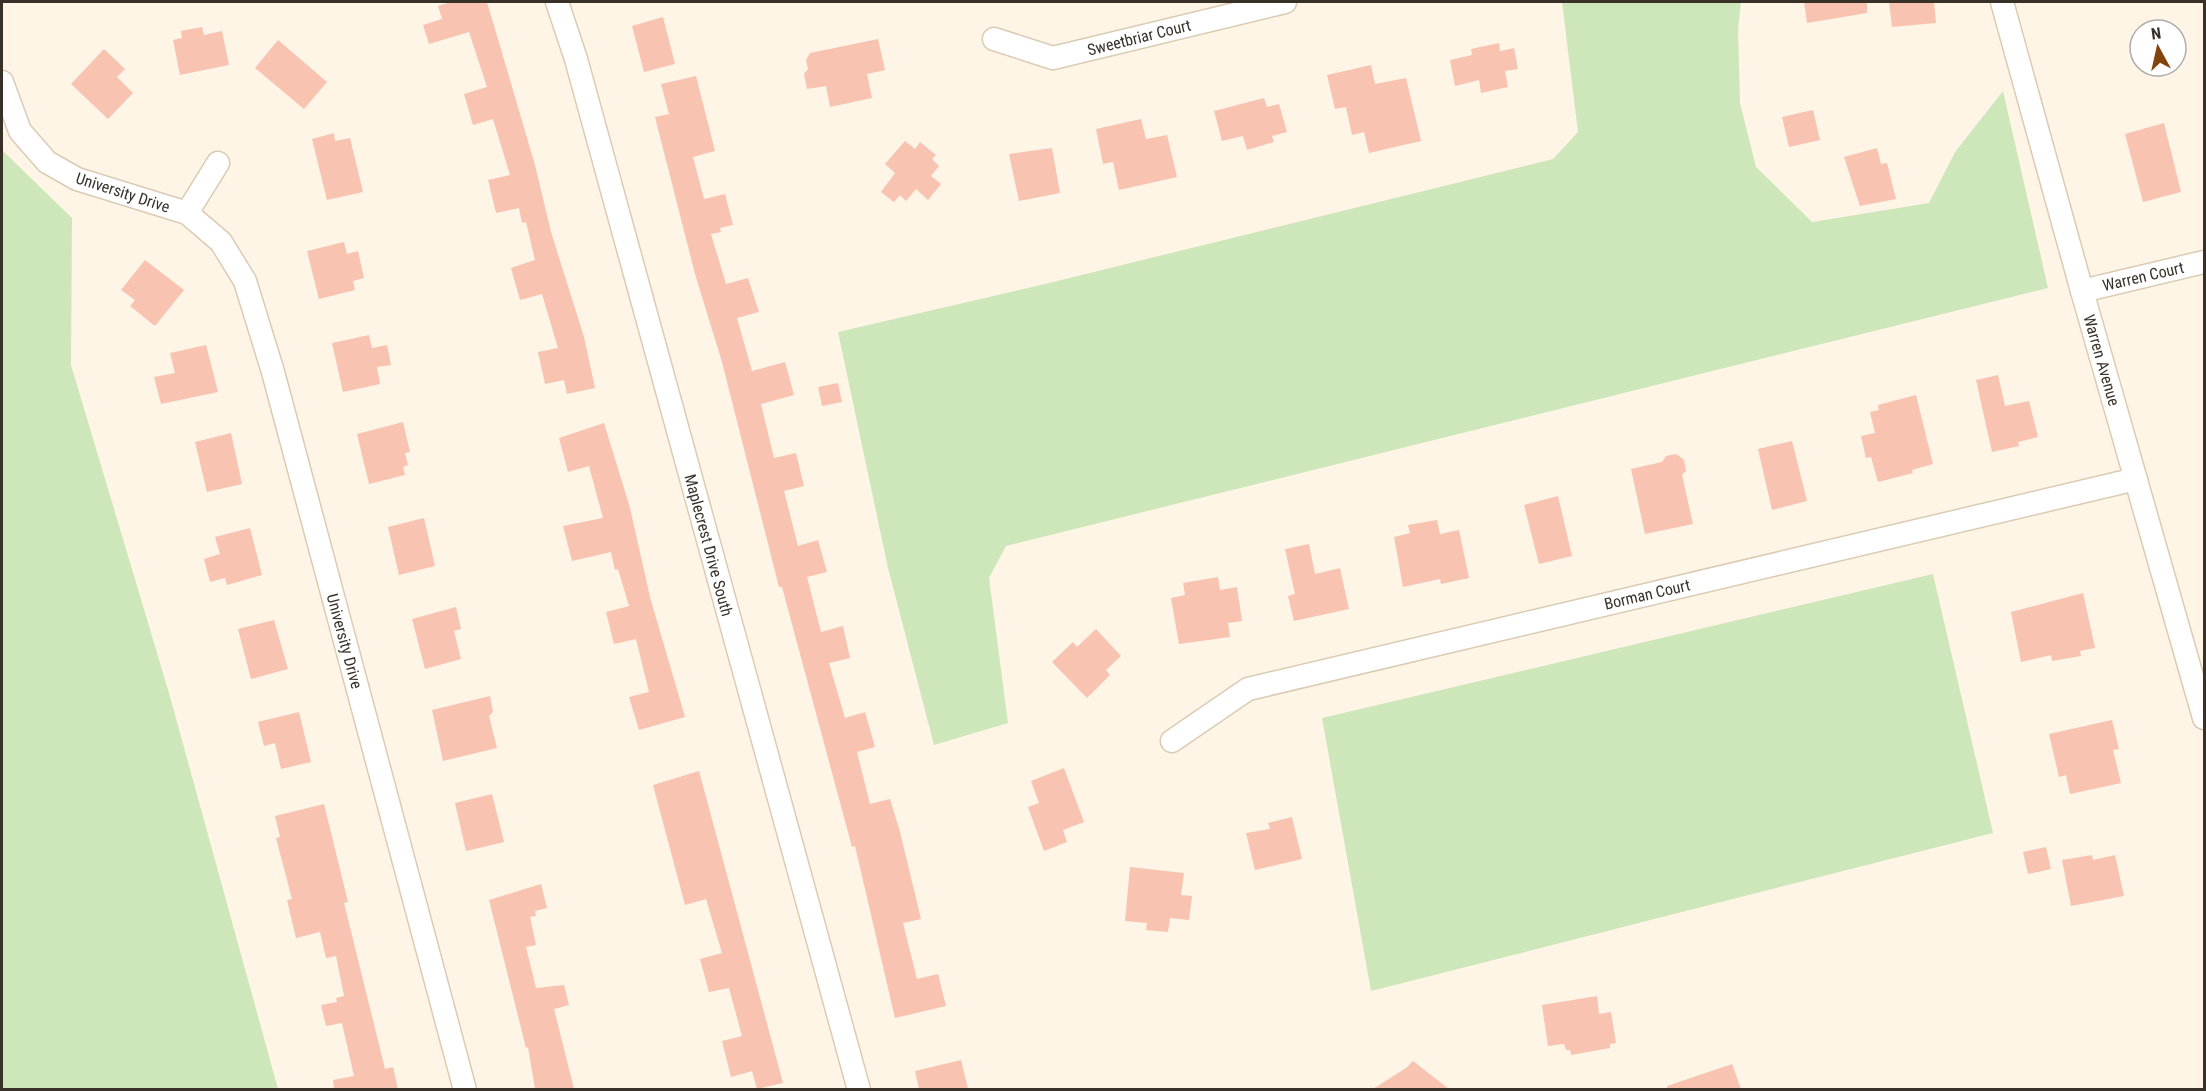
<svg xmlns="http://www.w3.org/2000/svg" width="2206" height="1091" viewBox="0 0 2206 1091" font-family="'Roboto Condensed',sans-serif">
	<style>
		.green { fill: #cee7ba }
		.building { fill: #f8c3b1 }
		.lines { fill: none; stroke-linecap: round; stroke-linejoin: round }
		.street-casing { stroke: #dbcbb3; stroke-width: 25 }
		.street { stroke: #fff; stroke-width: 22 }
		.labels { text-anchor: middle; stroke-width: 4.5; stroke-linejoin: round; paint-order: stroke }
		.street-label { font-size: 16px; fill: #373128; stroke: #fff }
	</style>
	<rect width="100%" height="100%" fill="#fef5e6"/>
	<g class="green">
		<path d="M 1562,2 L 1741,2 L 1738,30 L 1740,103 L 1756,167 L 1812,222 L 1929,203 L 1955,152 L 2003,91 L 2048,288 L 1006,546 L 989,578 L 1008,723 L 934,745 L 888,568 L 838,332 L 1045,284 L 1553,159 L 1578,132 Z"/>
		<path d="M 2,150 L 72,218 L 71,365 L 169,693 L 278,1089 L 2,1089 Z"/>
		<path d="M 1933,574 L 1993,833 L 1371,991 L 1322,718 Z"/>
	</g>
	<g class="building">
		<path d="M 451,2 L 487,2 L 535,165 L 551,232 L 584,337 L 595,388 L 567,394 L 564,380 L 545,384 L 538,352 L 558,348 L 542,294 L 520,300 L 511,268 L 535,260 L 526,222 L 522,223 L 519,208 L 496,213 L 488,180 L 510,175 L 493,119 L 473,125 L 464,94 L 487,87 L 469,32 L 429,44 L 423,25 L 442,19 L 438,6 Z"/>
		<path d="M 1804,2 L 1867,2 L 1867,13 L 1807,23 Z"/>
		<path d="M 1889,2 L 1934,2 L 1936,23 L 1892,27 Z"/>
		<path d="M 663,17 L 675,64 L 644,72 L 632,26 Z"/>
		<path d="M 202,27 L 204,35 L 222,31 L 229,65 L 180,75 L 173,40 L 182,38 L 181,31 Z"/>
		<path d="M 878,39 L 885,70 L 867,74 L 872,98 L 830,107 L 826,86 L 807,89 L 804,74 L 808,69 L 806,60 L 810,53 Z"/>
		<path d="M 278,40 L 327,82 L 304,109 L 255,68 Z"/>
		<path d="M 1499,43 L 1500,51 L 1514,48 L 1518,69 L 1505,71 L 1508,87 L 1481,93 L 1479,80 L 1455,86 L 1450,60 L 1472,55 L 1471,49 Z"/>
		<path d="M 104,49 L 125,69 L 117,77 L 133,93 L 108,119 L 71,84 Z"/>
		<path d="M 1371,65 L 1375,84 L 1406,78 L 1421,141 L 1369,153 L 1364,132 L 1352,135 L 1346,107 L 1335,109 L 1327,75 Z"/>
		<path d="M 696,76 L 715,151 L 693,157 L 704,199 L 725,194 L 733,225 L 720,228 L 721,232 L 711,234 L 726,284 L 748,278 L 759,312 L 737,318 L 752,371 L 785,362 L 794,395 L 761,404 L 774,458 L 796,453 L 804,486 L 784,491 L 798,546 L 818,540 L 827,572 L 807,577 L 821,632 L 843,626 L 850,658 L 829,663 L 845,718 L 865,712 L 875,747 L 857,752 L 870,804 L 890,799 L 900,832 L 921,919 L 903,923 L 917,979 L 938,974 L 946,1006 L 895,1018 L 855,846 L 852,847 L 782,587 L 779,587 L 722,362 L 695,274 L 655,117 L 669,114 L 661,84 Z"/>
		<path d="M 1264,98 L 1267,107 L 1279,104 L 1287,132 L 1272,136 L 1274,142 L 1247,150 L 1243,136 L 1222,141 L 1214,111 Z"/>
		<path d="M 1813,110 L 1820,140 L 1789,147 L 1782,117 Z"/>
		<path d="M 1141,119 L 1146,139 L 1167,135 L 1177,177 L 1119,190 L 1113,162 L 1103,164 L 1096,129 Z"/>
		<path d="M 2164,123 L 2181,192 L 2143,202 L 2125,134 Z"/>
		<path d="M 334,133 L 335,141 L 350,138 L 363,192 L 327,200 L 312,139 Z"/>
		<path d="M 905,141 L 915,149 L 920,142 L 936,155 L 932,159 L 939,166 L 931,176 L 941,184 L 928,200 L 916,189 L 906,201 L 900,195 L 894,202 L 881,192 L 895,173 L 885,164 Z"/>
		<path d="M 1052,148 L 1060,193 L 1019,201 L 1009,154 Z"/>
		<path d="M 1877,148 L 1881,164 L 1887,163 L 1896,199 L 1860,206 L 1844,157 Z"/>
		<path d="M 344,242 L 347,254 L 358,251 L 364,278 L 353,281 L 355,290 L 319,299 L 307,251 Z"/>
		<path d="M 145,260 L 184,290 L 155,326 L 130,306 L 135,300 L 121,290 Z"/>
		<path d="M 369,335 L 372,348 L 387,345 L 391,365 L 377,367 L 380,384 L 343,392 L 332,343 Z"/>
		<path d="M 206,345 L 218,392 L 161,404 L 154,377 L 175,373 L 170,353 Z"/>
		<path d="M 1998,375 L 2005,406 L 2029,401 L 2038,437 L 2018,442 L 2019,446 L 1992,452 L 1976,380 Z"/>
		<path d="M 838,383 L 842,402 L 822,406 L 818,387 Z"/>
		<path d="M 1916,395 L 1933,464 L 1912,470 L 1913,473 L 1878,482 L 1871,457 L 1866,458 L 1861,436 L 1875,433 L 1870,412 L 1879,410 L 1878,405 Z"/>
		<path d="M 403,422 L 410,452 L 405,453 L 408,465 L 403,467 L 405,475 L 369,484 L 357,434 Z"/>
		<path d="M 604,423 L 630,508 L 650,597 L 685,717 L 639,730 L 629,697 L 649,692 L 636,639 L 614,644 L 606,612 L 629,606 L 618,569 L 615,570 L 611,552 L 572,561 L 563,526 L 603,518 L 589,466 L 568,472 L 559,438 Z"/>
		<path d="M 231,433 L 242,484 L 207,492 L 195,442 Z"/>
		<path d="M 1792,441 L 1807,501 L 1772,510 L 1758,449 Z"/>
		<path d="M 1676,454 L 1684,460 L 1686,471 L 1682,475 L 1693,524 L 1645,534 L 1631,469 L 1662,462 L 1666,456 Z"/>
		<path d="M 1558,496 L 1572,556 L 1539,564 L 1524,505 Z"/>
		<path d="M 424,518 L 435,566 L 399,575 L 388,527 Z"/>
		<path d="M 1437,520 L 1440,534 L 1459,530 L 1469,578 L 1441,584 L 1440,579 L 1403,587 L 1394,537 L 1410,533 L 1408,525 Z"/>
		<path d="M 250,528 L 262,575 L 227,585 L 225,578 L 210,582 L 204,559 L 220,554 L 215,537 Z"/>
		<path d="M 1309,544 L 1315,574 L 1340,568 L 1349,609 L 1294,621 L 1288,596 L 1295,594 L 1285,549 Z"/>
		<path d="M 1218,577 L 1220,590 L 1237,587 L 1242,621 L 1228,623 L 1230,637 L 1179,644 L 1171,598 L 1185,595 L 1183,583 Z"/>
		<path d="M 2083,593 L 2095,648 L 2080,651 L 2081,656 L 2052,661 L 2051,655 L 2021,662 L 2011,612 Z"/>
		<path d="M 456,607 L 461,629 L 454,631 L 461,659 L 425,669 L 412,619 Z"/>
		<path d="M 274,620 L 288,669 L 251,679 L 238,629 Z"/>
		<path d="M 1096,629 L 1121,656 L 1106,670 L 1110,675 L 1087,698 L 1052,662 L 1073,642 L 1077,647 Z"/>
		<path d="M 490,696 L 493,712 L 489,716 L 497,748 L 443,761 L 432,710 Z"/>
		<path d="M 299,712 L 311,762 L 281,769 L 275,743 L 264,746 L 258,722 Z"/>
		<path d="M 2112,720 L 2119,749 L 2113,750 L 2121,783 L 2070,794 L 2066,775 L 2059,777 L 2049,734 Z"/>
		<path d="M 1064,768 L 1084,822 L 1063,830 L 1067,842 L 1044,851 L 1028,807 L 1039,803 L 1031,781 Z"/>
		<path d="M 699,771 L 783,1083 L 757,1089 L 752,1071 L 731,1077 L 722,1041 L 742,1036 L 729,988 L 709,992 L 700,959 L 722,953 L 706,899 L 685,905 L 653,785 Z"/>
		<path d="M 492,794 L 504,842 L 466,851 L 455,803 Z"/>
		<path d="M 324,804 L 348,902 L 344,903 L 385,1069 L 393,1067 L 398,1089 L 334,1089 L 333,1080 L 354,1076 L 342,1023 L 326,1026 L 321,1005 L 337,1002 L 336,998 L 344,996 L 336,956 L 326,958 L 320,932 L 296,938 L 287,900 L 292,899 L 276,838 L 280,837 L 275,816 Z"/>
		<path d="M 1292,817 L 1302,859 L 1255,870 L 1246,833 L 1270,829 L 1268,823 Z"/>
		<path d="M 2046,847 L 2051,869 L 2028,874 L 2023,852 Z"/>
		<path d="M 2092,855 L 2093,860 L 2115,855 L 2124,896 L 2071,906 L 2062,860 Z"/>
		<path d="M 1130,867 L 1184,873 L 1181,895 L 1192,896 L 1189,920 L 1170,918 L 1168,932 L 1146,930 L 1147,923 L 1125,921 Z"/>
		<path d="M 541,884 L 547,908 L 535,911 L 536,916 L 530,917 L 536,945 L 526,947 L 536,988 L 564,985 L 569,1005 L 554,1009 L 574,1089 L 535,1089 L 528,1047 L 526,1048 L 489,900 Z"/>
		<path d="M 1597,996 L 1599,1014 L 1611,1012 L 1616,1043 L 1610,1044 L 1610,1048 L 1571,1055 L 1570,1050 L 1566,1050 L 1564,1044 L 1548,1046 L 1542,1005 Z"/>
		<path d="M 961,1060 L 968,1089 L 919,1089 L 915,1071 Z"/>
		<path d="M 1413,1061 L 1449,1089 L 1373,1089 L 1406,1068 Z"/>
		<path d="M 1732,1064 L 1741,1089 L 1667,1089 L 1667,1086 Z"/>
	</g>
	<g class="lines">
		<defs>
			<g id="street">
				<path d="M 557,2 L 576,59 L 859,1090"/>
				<path d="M 2002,2 L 2082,291 L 2204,718"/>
				<path d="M 994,39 L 1053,58 L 1285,2"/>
				<path d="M 2,82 L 20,131 L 47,162 L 77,179 L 187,213 L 221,242 L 245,281 L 273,372 L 465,1090"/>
				<path d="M 187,213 L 218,163"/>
				<path d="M 2082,291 L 2204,262"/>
				<path d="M 1172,741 L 1248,689 L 2136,479"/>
			</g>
		</defs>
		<use href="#street" class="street-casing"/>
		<use href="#street" class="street"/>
	</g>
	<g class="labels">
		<g class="street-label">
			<text transform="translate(1139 37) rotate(-14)" y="6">Sweetbriar Court</text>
			<text transform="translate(123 192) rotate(18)" y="6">University Drive</text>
			<text transform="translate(2143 276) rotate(-13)" y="6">Warren Court</text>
			<text transform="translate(2102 360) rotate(74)" y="6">Warren Avenue</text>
			<text transform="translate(709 545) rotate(75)" y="6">Maplecrest Drive South</text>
			<text transform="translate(1647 594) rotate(-13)" y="6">Borman Court</text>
			<text transform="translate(345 641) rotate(75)" y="6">University Drive</text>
		</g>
	</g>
	<rect width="2206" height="1091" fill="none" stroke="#373128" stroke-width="6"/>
	<g transform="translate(2158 48) rotate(352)"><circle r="28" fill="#ffffff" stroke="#afada9" stroke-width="1.5"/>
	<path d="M0-4.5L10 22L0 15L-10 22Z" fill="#84430a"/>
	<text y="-9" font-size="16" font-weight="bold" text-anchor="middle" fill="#373128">N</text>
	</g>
</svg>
